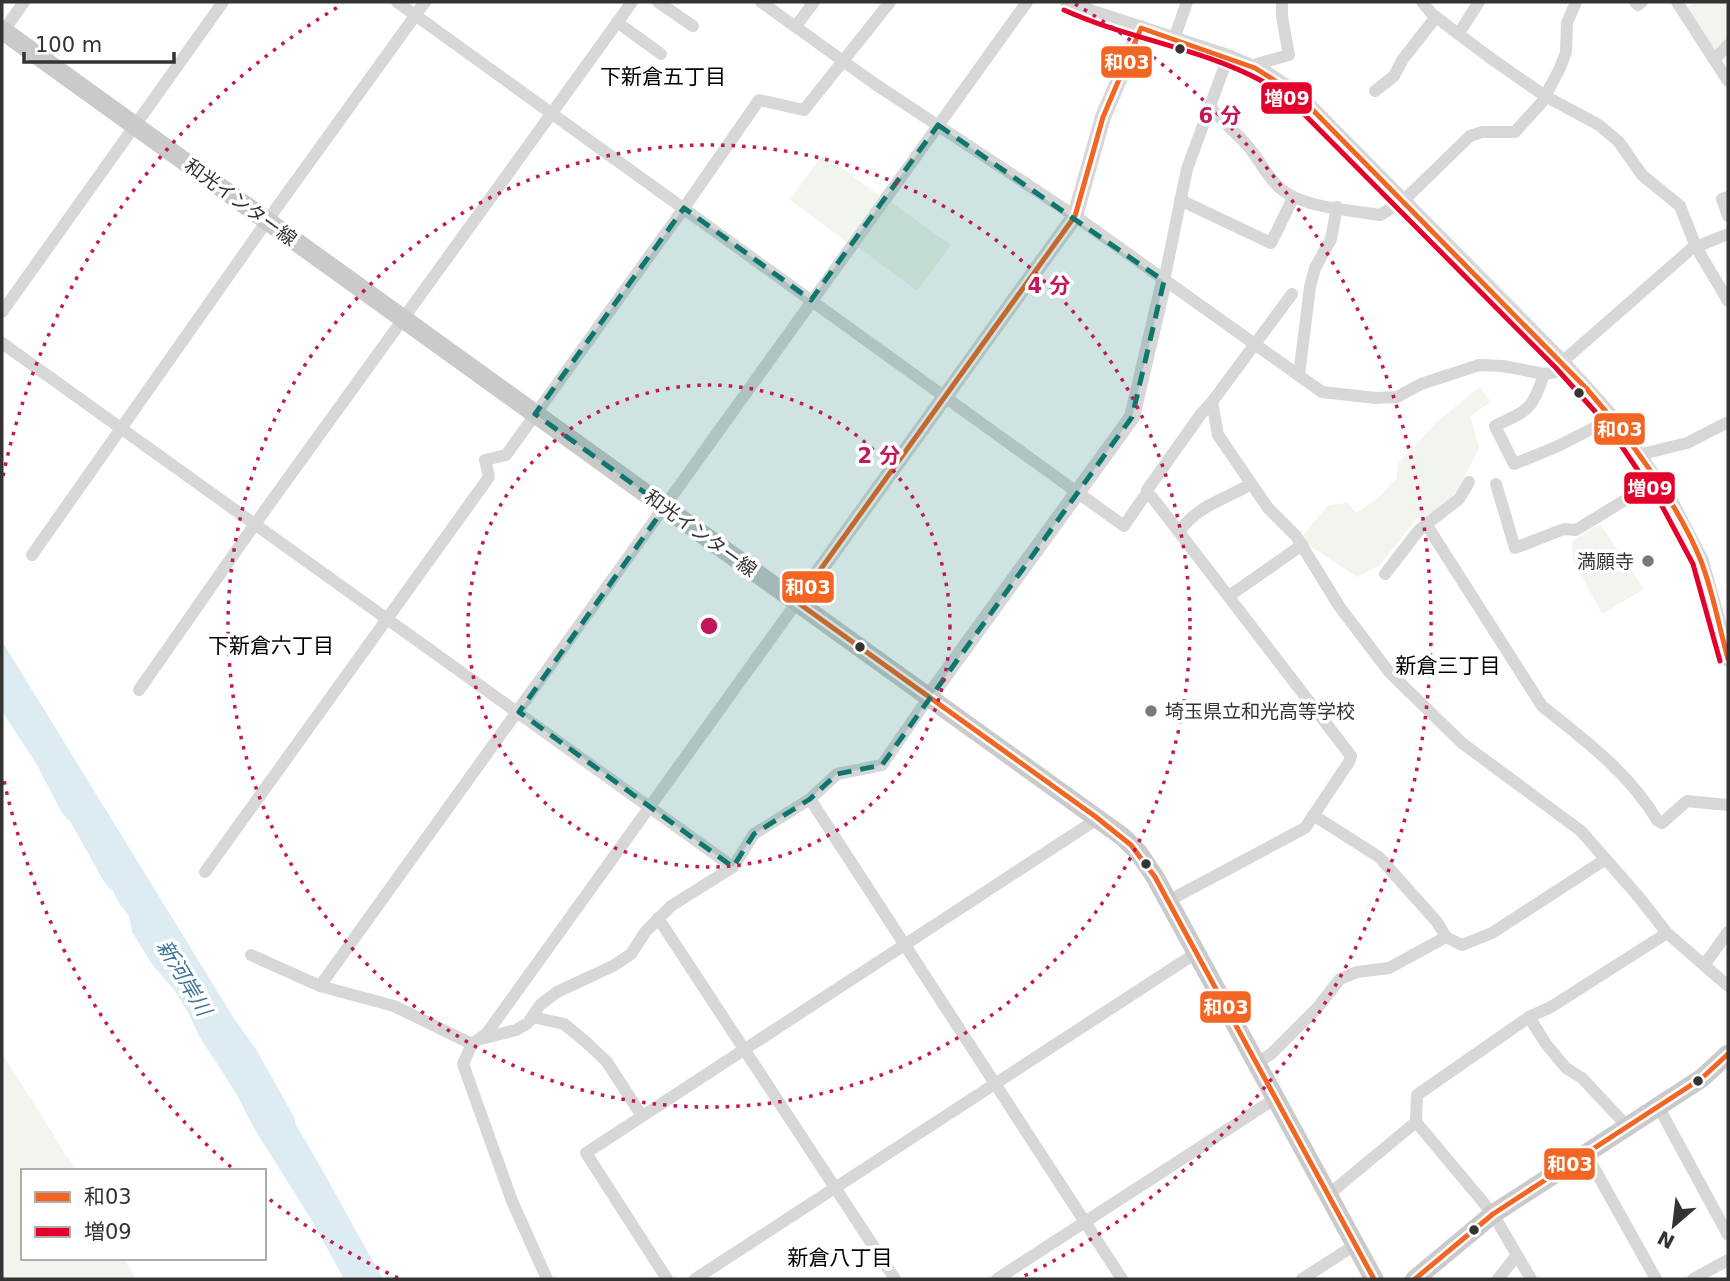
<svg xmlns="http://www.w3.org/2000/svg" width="1730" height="1281" viewBox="0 0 1730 1281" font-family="'DejaVu Sans','Noto Sans JP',sans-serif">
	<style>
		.green { fill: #f1f5ed }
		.water { fill: #ddebf3 }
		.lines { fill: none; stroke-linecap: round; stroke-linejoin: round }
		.minor { stroke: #d7d7d7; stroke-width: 12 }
		.tertiary { stroke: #d7d7d7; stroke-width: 16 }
		.primary { stroke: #cacaca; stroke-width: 19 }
		.bus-1-casing { stroke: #fff; stroke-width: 10 }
		.bus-2-casing { stroke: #fff; stroke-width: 10 }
		.bus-1 { stroke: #f26522; stroke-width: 5 }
		.bus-2 { stroke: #e4002b; stroke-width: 5 }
		.marked { fill: #0f766e; fill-opacity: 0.2; stroke: #0f766e; stroke-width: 5; stroke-dasharray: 14 9; stroke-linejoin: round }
		.ring { fill: none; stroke: #c2185b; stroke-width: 3.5; stroke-dasharray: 3.5 7 }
		.bus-dot { fill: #333; stroke: #fff; stroke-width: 2.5 }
		.poi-dot { fill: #7a7a7a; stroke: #fff; stroke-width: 2.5 }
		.labels { text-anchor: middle; stroke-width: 7; stroke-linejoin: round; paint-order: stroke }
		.street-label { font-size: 19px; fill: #333; stroke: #fff }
		.poi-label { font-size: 19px; fill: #333; stroke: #fff; text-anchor: end }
		.neighbourhood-label { font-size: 21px; fill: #000; stroke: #fff }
		.water-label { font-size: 21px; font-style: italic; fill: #3f7597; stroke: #fff }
		.centre { fill: #c2185b; stroke: #fff; stroke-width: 3.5 }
		.ring-label { font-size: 21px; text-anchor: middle; font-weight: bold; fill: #c2185b; stroke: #fff; stroke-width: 7; stroke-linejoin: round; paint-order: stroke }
		.line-badge { stroke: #fff; stroke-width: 2.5 }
		.badge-label { font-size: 19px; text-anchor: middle; font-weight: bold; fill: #fff }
	</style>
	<rect width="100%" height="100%" fill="#fff"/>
	<g class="green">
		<path d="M 1696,2 L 1728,2 L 1728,39 L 1719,48 L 1714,50 L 1686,8 Z"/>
		<path d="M 823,154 L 880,196 L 847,242 L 790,200 Z"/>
		<path d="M 891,202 L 951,245 L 917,291 L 858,247 Z"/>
		<path d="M 1480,387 L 1491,402 L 1470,416 L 1479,448 C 1465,475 1451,514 1417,518 L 1380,565 L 1357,577 L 1307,544 L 1302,537 L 1328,505 L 1347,503 L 1356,513 L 1379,497 L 1397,478 L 1398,463 L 1439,420 Z"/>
		<path d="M 1600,524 L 1644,589 L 1602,614 L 1572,557 L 1572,541 Z"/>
		<path d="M 2,1053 L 76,1171 L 23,1171 L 23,1258 L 124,1258 L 136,1279 L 2,1279 Z"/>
	</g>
	<path class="water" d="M 2,641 L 235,1020 L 256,1049 L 294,1117 L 296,1125 C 327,1176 354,1228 383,1279 L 344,1279 L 311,1219 L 255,1130 L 236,1093 L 199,1036 L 189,1014 L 175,991 L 152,964 L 132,932 L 129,916 L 117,900 L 113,890 L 109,888 L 103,880 L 71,823 L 62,813 L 37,765 L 2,711 Z"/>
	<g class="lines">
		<g class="minor">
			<path d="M 397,2 L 1124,526 L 1143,498 L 1147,495 L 1152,497 L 1351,756 L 1349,762 L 1305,828 L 1168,901"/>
			<path d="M 658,2 L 693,26"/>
			<path d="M 761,2 L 875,84 L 1075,216 L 1322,392 L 1376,398 L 1397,397 L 1421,384 L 1479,365 L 1503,366 L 1544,374 L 1556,372 L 1565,365"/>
			<path d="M 1422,2 L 1432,14 L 1489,57 L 1545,96 L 1599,125 L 1619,142 L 1642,175 L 1680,206 L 1696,247 L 1728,301"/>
			<path d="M 1635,2 L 1638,5 L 1642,2"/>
			<path d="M 1677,2 L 1728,81"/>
			<path d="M 617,22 L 661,54"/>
			<path d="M 796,26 L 814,2"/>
			<path d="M 2,33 L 24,2"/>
			<path d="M 1459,33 L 1479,2"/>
			<path d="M 1174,39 L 1187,2"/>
			<path d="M 1716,58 L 1728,45"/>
			<path d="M 1255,68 L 1257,64 L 1289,55 L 1282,17 L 1282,2"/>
			<path d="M 1375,91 L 1394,76 L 1403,59 L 1436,17"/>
			<path d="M 1210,106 C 1222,123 1239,134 1251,150 C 1261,163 1268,178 1281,189 C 1303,208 1351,210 1380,215 L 1403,201 L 1470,136 L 1482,132 L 1515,132 L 1542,102 L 1560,68 L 1566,52 L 1567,23 L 1576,2"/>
			<path d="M 1728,197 L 1722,199 L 1728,216"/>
			<path d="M 1180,200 L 1271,243 L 1293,198"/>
			<path d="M 1164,281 L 1187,169 L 1228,57"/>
			<path d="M 1292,294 L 1212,402 L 1218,435 L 1268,508 L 1296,536 L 1339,606 L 1389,672 L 1462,743 L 1581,831 L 1638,896 L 1667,933 L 1728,986"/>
			<path d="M 2,312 L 223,2"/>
			<path d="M 2,343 L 733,867"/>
			<path d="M 1562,362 L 1691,249 L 1728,234"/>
			<path d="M 1544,374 C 1532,411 1528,410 1495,426 L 1514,464 L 1556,447 L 1613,418"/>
			<path d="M 1299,375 L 1310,287 L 1315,268 L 1331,239 L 1337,207"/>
			<path d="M 1638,455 L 1687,443 L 1728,422"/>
			<path d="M 1496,484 L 1515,548 L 1564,529 L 1576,530 L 1656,481"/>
			<path d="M 1147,495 L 1147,490 L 1201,414 L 1212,402"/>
			<path d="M 1426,524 L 1542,706 C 1585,740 1629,773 1657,820 L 1662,823 L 1687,801 L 1728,805"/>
			<path d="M 1179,531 C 1202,503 1222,501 1251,484"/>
			<path d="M 32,555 L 267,221 L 425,2"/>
			<path d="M 1385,574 L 1419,530 L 1459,499 L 1469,482"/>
			<path d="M 1229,596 L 1302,545"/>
			<path d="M 139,690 L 255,524 L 632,2"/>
			<path d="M 810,799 L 1122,1279"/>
			<path d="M 1313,815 L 1379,857 L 1437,922 L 1446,937 L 1462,945 L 1492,933 L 1606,859"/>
			<path d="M 205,872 L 489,477 L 485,460 L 506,455 L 684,208 L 759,100 L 804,110 L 890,2"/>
			<path d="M 658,918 L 895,1279"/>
			<path d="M 251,955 L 320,986 L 394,1006 L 472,1044"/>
			<path d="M 1705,964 L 1728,932"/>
			<path d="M 320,986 L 1027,2"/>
			<path d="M 532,1017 L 564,1024 L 586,1042 L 607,1062 L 642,1116"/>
			<path d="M 1529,1017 L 1546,1044 L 1566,1068 L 1582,1078 L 1626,1125"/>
			<path d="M 481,1039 L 516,1030 L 528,1023 L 540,1005 L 557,992 L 613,966 L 631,954 L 646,931 L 671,906 L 733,867 L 754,834 L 810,799 L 837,774 L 882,765 L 929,697"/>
			<path d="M 1256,1063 L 1271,1054 L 1318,1007 L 1340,979 L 1357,972 L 1389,968 L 1446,937"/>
			<path d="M 1658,1106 L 1728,1235"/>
			<path d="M 1416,1122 L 1493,1214 L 1531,1279"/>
			<path d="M 1585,1152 L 1656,1279"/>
			<path d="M 1328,1195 L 1416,1122 L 1417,1095 L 1529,1017 L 1551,1007 L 1667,933"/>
			<path d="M 547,1279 L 512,1201 L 463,1064 L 472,1044 L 487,1033 L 797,602"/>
			<path d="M 667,1279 L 586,1153 L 1091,823 L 1096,817"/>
			<path d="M 695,1279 L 1196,953"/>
			<path d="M 997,1279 L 1276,1098"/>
			<path d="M 1302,1279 L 1355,1245"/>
			<path d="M 1498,1279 L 1517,1255"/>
			<path d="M 1693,1279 L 1728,1260"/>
		</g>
		<g class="tertiary">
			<path d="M 1068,2 L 1090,12 L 1228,57 L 1267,74 L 1299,96 L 1562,362 L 1615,421 L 1670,501 L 1701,561 L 1728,659"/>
			<path d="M 797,602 L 1075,216 L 1103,117 L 1141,28"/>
			<path d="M 929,697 L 1132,417 L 1164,281"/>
		</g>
		<g class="primary">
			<path d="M 2,30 L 1123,837 L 1138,852 L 1155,877 L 1374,1279"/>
			<path d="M 1415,1279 L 1493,1214 L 1702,1078 L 1728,1054"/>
		</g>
		<defs>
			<g id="bus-1">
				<path d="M 1374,1279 L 1155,877 L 1131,845 L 1096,817 L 797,602 L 1075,216 L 1103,117 L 1141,28 L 1255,68 L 1299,96 L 1586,388 C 1627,435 1678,503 1701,561 C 1713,592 1719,627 1728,659"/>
				<path d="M 1415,1279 L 1493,1214 L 1702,1078 L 1728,1054"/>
			</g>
			<path id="bus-2" d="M 1064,10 C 1128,39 1201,48 1262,81 C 1273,87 1283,96 1293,103 L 1556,368 L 1608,426 L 1662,506 L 1693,564 L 1720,661"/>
		</defs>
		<use href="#bus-1" class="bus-1-casing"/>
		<use href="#bus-2" class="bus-2-casing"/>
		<use href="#bus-1" class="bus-1"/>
		<use href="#bus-2" class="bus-2"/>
	</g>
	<path class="marked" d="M 938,125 L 1164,281 L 1132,417 L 882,765 L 837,774 L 810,799 L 754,834 L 733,867 L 519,712 L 665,507 L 535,414 L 684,208 L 811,300 Z"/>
	<g class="ring">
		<circle cx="709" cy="626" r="241"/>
		<circle cx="709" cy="626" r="481"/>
		<path d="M398 1278A722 722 0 0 1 264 1195M231 1167A722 722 0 0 1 3 776M3 476A722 722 0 0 1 343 4M1075 4A722 722 0 0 1 1020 1278"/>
	</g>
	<g class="bus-dot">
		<circle cx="1180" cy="49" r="6"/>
		<circle cx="1579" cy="393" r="6"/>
		<circle cx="860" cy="647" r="6"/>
		<circle cx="1146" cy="864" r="6"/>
		<circle cx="1698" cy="1081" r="6"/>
		<circle cx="1474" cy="1230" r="6"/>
	</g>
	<g class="poi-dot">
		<circle cx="1648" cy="561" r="7"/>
		<circle cx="1151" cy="711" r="7"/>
	</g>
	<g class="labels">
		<g class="street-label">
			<text transform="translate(241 202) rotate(36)" y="7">和光インター線</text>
			<text transform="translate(701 533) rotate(36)" y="7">和光インター線</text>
		</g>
		<g class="poi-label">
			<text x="1634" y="568">満願寺</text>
			<text x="1165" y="718" text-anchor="start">埼玉県立和光高等学校</text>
		</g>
		<g class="neighbourhood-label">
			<text x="663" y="84">下新倉五丁目</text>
			<text x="271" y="653">下新倉六丁目</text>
			<text x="1448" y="673">新倉三丁目</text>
			<text x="840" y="1265">新倉八丁目</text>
		</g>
		<g class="water-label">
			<text transform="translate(184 978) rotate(59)" y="7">新河岸川</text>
		</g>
	</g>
	<circle cx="709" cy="626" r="10" class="centre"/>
	<g class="ring-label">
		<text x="1220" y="123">6 分</text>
		<text x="1049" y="293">4 分</text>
		<text x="879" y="463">2 分</text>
	</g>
	<g class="line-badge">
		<rect x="1100" y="45" width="53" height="34" rx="7" fill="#f26522"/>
		<rect x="1260" y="81" width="53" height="34" rx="7" fill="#e4002b"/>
		<rect x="1593" y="412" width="53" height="34" rx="7" fill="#f26522"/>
		<rect x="1623" y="471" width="53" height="34" rx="7" fill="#e4002b"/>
		<rect x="781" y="570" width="54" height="34" rx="7" fill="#f26522"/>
		<rect x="1199" y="990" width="53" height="34" rx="7" fill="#f26522"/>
		<rect x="1543" y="1147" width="53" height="34" rx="7" fill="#f26522"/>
	</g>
	<g class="badge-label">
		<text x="1127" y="69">和03</text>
		<text x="1287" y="105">増09</text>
		<text x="1620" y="436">和03</text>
		<text x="1650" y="495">増09</text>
		<text x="808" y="594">和03</text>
		<text x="1226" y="1014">和03</text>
		<text x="1570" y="1171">和03</text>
	</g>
	<rect width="1730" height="1281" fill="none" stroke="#333333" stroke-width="7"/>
	<rect x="21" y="1169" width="245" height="91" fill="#ffffff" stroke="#adadad" stroke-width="2"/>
	<rect x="35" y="1192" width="35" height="10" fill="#f26522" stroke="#adadad" stroke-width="2"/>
	<text x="84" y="1204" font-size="21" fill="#333333">和03</text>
	<rect x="35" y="1227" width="35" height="10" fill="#e4002b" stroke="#adadad" stroke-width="2"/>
	<text x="84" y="1239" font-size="21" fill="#333333">増09</text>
	<g transform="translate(1674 1225) rotate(208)" stroke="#ffffff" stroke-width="5" paint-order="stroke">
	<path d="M0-5L12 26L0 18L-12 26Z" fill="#333333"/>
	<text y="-10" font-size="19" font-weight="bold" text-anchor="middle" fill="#333333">N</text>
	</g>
	<path d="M24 52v10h150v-10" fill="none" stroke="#333333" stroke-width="3.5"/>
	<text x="35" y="52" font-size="21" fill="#333333" stroke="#ffffff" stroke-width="5" paint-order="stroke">100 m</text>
</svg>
